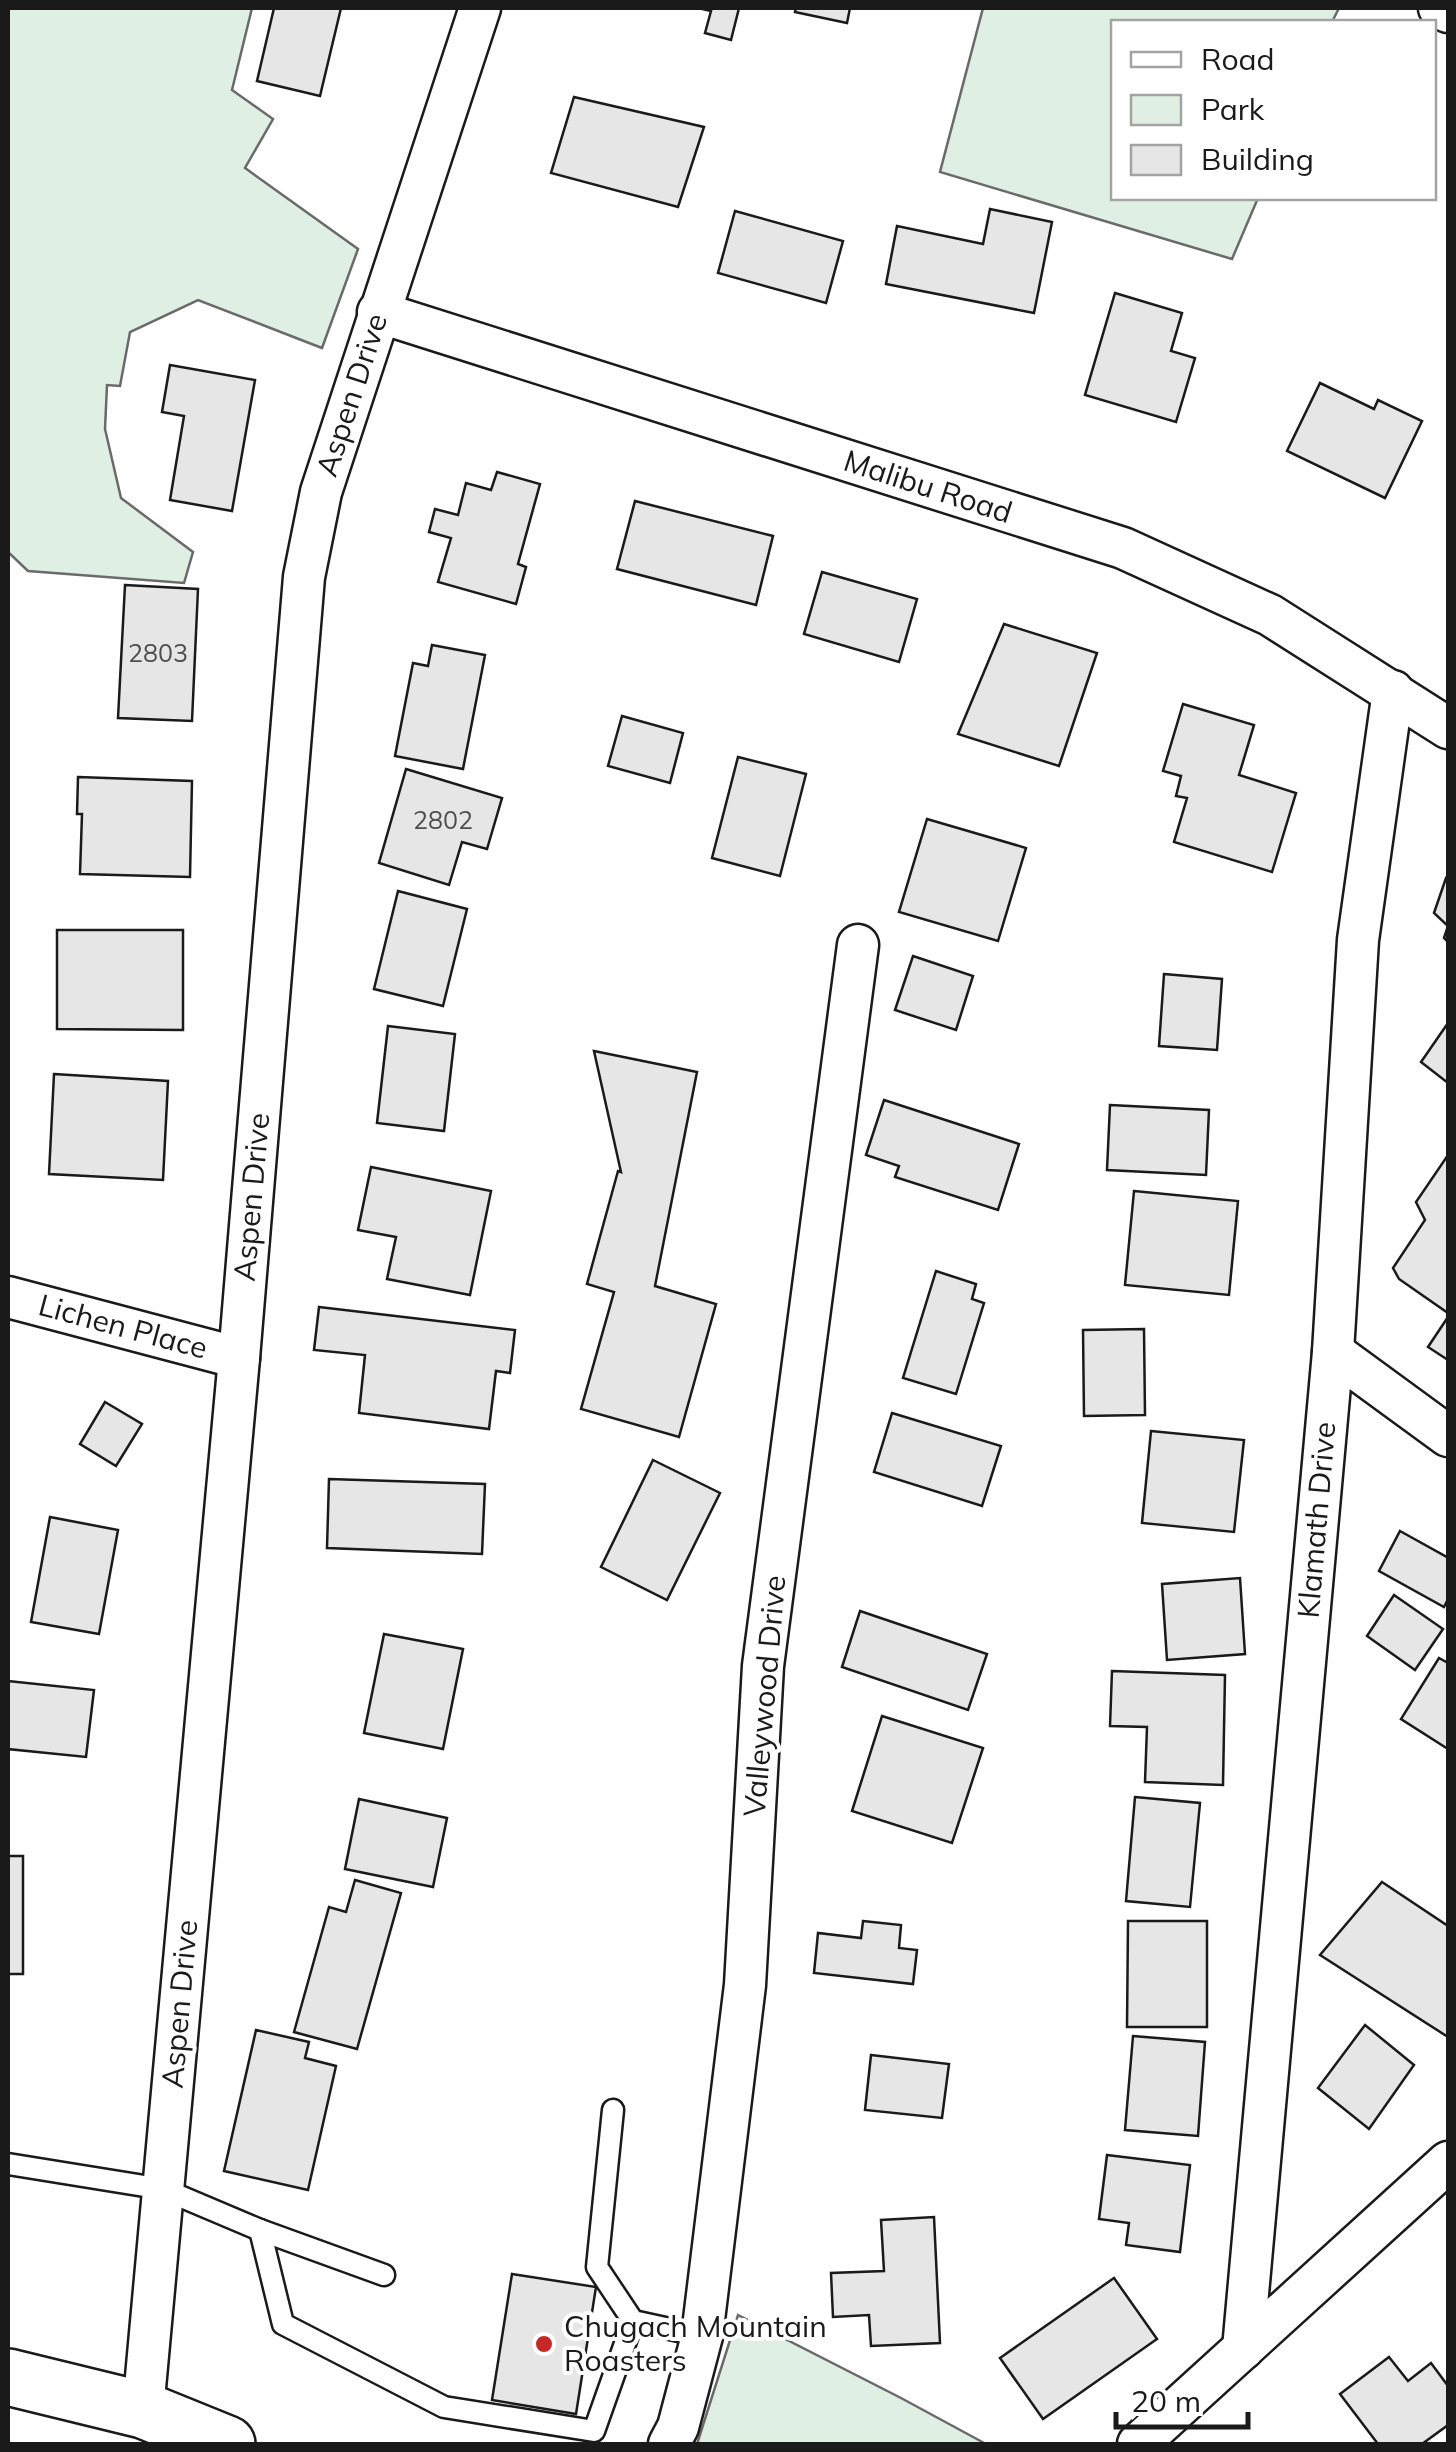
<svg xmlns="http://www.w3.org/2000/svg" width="1456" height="2452" viewBox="0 0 1456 2452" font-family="Mulish,sans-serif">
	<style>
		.green { fill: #e0efe3; stroke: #6a6a6a; stroke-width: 2.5 }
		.building { fill: #e6e6e6; stroke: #1a1a1a; stroke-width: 2.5 }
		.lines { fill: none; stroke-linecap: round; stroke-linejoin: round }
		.lane-casing { stroke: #1a1a1a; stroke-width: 25 }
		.street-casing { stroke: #1a1a1a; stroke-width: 45 }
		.secondary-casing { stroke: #1a1a1a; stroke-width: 60 }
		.lane { stroke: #fff; stroke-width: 20 }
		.street { stroke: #fff; stroke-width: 40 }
		.secondary { stroke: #fff; stroke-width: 55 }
		.poi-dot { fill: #c62828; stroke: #fff; stroke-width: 4 }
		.labels { text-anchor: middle; stroke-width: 8; stroke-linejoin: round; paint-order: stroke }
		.number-label { font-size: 25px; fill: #4d4d4d }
		.street-label { font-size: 30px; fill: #1a1a1a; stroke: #fff }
		.poi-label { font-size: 30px; fill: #1a1a1a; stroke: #fff; text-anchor: start }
	</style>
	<rect width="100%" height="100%" fill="#fff"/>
	<g class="green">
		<path d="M 8,8 L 252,8 L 232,90 L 273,119 L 245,168 L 358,249 L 322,348 L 198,300 L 130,332 L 120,386 L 107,385 L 105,429 L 121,498 L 193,552 L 184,583 L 28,571 L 8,552 Z"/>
		<path d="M 983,8 L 1339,8 L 1332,22 L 1114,22 L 1114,198 L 1258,198 L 1232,259 L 940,172 Z"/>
		<path d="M 738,2315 L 901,2398 L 986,2444 L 697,2444 Z"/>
	</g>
	<g class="building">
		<path d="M 274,8 L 341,8 L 320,96 L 257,81 Z"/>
		<path d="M 698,8 L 739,8 L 731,40 L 705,33 L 711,11 Z"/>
		<path d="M 796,8 L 850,8 L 847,23 L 795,12 Z"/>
		<path d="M 574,97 L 704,127 L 678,207 L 551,173 Z"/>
		<path d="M 990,209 L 1052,222 L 1034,313 L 886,284 L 897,226 L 983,244 Z"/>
		<path d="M 735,211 L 843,241 L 826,303 L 718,273 Z"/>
		<path d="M 1115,293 L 1182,313 L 1171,351 L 1195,358 L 1176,422 L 1085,395 Z"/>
		<path d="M 170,365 L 255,380 L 232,511 L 170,500 L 184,416 L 162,412 Z"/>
		<path d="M 1320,383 L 1374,409 L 1378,400 L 1422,421 L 1385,498 L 1287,451 Z"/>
		<path d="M 497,472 L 540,484 L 518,564 L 526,567 L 516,604 L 438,582 L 451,538 L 429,532 L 435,509 L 458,515 L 466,483 L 491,490 Z"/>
		<path d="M 635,501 L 773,536 L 756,605 L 617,569 Z"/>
		<path d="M 822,572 L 917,599 L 899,662 L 804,634 Z"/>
		<path d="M 125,585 L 198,589 L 192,721 L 118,718 Z"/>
		<path d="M 1004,624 L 1097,653 L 1059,766 L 958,734 Z"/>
		<path d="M 432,645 L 485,655 L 463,769 L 395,756 L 413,663 L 428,666 Z"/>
		<path d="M 1183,704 L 1254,725 L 1239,775 L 1296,793 L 1272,872 L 1174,842 L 1187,798 L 1176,796 L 1181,776 L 1163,771 Z"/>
		<path d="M 622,716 L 683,733 L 670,783 L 608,766 Z"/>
		<path d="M 738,757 L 806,774 L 780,876 L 712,858 Z"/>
		<path d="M 406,769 L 502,798 L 487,849 L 462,842 L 449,885 L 379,863 Z"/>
		<path d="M 78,777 L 192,781 L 190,877 L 80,874 L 82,814 L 77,814 Z"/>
		<path d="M 927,819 L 1026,848 L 998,941 L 899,912 Z"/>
		<path d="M 1446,878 L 1448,879 L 1448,942 L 1444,938 L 1448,926 L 1434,913 Z"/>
		<path d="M 398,891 L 467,909 L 443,1006 L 374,989 Z"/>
		<path d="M 57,930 L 183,930 L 183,1030 L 57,1029 Z"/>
		<path d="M 913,956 L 973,976 L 956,1030 L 895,1010 Z"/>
		<path d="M 1164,974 L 1222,979 L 1217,1050 L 1159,1046 Z"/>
		<path d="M 1448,1023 L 1448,1083 L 1421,1062 Z"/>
		<path d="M 388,1026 L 455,1034 L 444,1131 L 377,1123 Z"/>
		<path d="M 594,1051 L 697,1072 L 655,1286 L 716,1304 L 679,1437 L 581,1409 L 614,1292 L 587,1284 L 618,1171 L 621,1172 Z"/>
		<path d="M 54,1074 L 168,1081 L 163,1180 L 49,1174 Z"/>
		<path d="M 884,1100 L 1019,1144 L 998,1210 L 895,1177 L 899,1166 L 866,1155 Z"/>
		<path d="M 1110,1105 L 1209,1110 L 1206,1175 L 1107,1170 Z"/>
		<path d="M 1448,1155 L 1448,1313 L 1399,1279 L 1393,1268 L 1425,1220 L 1416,1202 Z"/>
		<path d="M 371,1167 L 491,1191 L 470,1295 L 387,1279 L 396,1237 L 358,1230 Z"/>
		<path d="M 1134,1191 L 1238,1201 L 1229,1295 L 1125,1285 Z"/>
		<path d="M 936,1271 L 976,1284 L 972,1299 L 984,1303 L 956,1394 L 903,1378 Z"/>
		<path d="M 319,1307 L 515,1330 L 510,1373 L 496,1371 L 489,1429 L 359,1413 L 365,1355 L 314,1350 Z"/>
		<path d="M 1448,1317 L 1448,1360 L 1428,1347 Z"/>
		<path d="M 1144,1329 L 1145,1415 L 1084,1416 L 1083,1330 Z"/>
		<path d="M 105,1402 L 142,1424 L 116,1466 L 80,1444 Z"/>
		<path d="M 892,1413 L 1001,1446 L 982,1506 L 874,1472 Z"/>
		<path d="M 1151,1431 L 1244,1440 L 1234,1532 L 1142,1523 Z"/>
		<path d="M 653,1460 L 720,1493 L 667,1600 L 601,1567 Z"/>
		<path d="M 329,1479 L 485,1484 L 482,1554 L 327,1548 Z"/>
		<path d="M 50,1517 L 118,1530 L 99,1634 L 31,1622 Z"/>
		<path d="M 1400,1531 L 1447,1557 L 1448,1553 L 1448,1599 L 1444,1607 L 1379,1571 Z"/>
		<path d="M 1240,1578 L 1245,1654 L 1167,1660 L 1162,1584 Z"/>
		<path d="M 1394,1595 L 1443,1629 L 1415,1670 L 1367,1636 Z"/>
		<path d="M 860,1611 L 987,1654 L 968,1710 L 842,1667 Z"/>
		<path d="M 384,1634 L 463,1649 L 443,1749 L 364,1733 Z"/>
		<path d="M 1439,1658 L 1448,1663 L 1448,1749 L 1401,1719 Z"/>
		<path d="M 1112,1671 L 1225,1675 L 1223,1785 L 1145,1782 L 1147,1727 L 1110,1726 Z"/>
		<path d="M 8,1681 L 94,1690 L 86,1757 L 8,1749 Z"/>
		<path d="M 882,1716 L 983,1748 L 952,1843 L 852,1811 Z"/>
		<path d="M 1135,1797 L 1200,1803 L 1190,1907 L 1126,1901 Z"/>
		<path d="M 359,1799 L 447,1818 L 433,1887 L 345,1869 Z"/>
		<rect x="8" y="1856" width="15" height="118"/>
		<path d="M 355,1880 L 401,1893 L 357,2049 L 294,2032 L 329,1907 L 346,1912 Z"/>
		<path d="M 1382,1882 L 1448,1926 L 1448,2037 L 1320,1955 Z"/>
		<path d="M 863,1921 L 901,1925 L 899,1948 L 917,1950 L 913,1984 L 814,1973 L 818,1933 L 861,1938 Z"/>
		<path d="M 1128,1921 L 1207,1921 L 1207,2027 L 1127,2027 Z"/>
		<path d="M 1365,2025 L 1414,2065 L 1369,2129 L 1318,2088 Z"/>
		<path d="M 256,2030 L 309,2042 L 305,2058 L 336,2066 L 308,2190 L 224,2171 Z"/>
		<path d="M 1133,2036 L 1205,2042 L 1198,2136 L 1125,2130 Z"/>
		<path d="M 871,2055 L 949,2064 L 942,2118 L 865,2110 Z"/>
		<path d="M 1107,2155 L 1190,2165 L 1180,2252 L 1126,2245 L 1129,2223 L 1099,2219 Z"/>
		<path d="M 934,2217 L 940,2343 L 871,2346 L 869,2315 L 833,2317 L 831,2273 L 884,2271 L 881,2220 Z"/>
		<path d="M 512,2274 L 596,2287 L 576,2414 L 492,2400 Z"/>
		<path d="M 1114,2278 L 1157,2339 L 1043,2419 L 1000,2358 Z"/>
		<path d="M 1389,2357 L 1408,2381 L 1431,2363 L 1448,2386 L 1448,2425 L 1422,2444 L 1378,2444 L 1340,2394 Z"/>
	</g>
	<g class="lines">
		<defs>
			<g id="lane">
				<path d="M 613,2110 L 597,2267 L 633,2321 L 702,2336"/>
				<path d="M 8,2164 L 163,2189 L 260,2230 L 384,2275"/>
				<path d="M 260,2230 L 283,2324 L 444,2407 L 594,2431 L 633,2321"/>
			</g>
			<g id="street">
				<path d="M 1439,8 L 1448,12"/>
				<path d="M 378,312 L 1123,548 L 1270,615 L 1448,728"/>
				<path d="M 8,1297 L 239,1358"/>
				<path d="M 1333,1352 L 1448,1436"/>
				<path d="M 1243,2349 L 1333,1352 L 1358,940 L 1393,691"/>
				<path d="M 143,2410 L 239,1358 L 304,577 L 321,492 L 480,8"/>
				<path d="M 669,2444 L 678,2427 L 702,2336 L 745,1985 L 763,1666 L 858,945"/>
				<path d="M 1138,2444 L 1448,2162"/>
			</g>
			<path id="secondary" d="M 8,2377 L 143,2410 L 227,2444"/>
		</defs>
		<use href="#lane" class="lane-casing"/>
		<use href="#street" class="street-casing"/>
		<use href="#secondary" class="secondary-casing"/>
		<use href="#lane" class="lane"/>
		<use href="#street" class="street"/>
		<use href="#secondary" class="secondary"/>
	</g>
	<circle class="poi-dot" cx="544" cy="2344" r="10"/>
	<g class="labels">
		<g class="number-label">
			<text x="158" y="662">2803</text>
			<text x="443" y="829">2802</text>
		</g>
		<g class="street-label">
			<text transform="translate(352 395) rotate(-72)" y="10">Aspen Drive</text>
			<text transform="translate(928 487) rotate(18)" y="10">Malibu Road</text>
			<text transform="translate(252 1197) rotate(-85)" y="10">Aspen Drive</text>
			<text transform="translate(123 1327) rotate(15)" y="10">Lichen Place</text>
			<text transform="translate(1317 1520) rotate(-85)" y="10">Klamath Drive</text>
			<text transform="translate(765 1696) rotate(-85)" y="10">Valleywood Drive</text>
			<text transform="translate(180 2004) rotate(-85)" y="10">Aspen Drive</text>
		</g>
		<g class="poi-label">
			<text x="564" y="2337">Chugach Mountain<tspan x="564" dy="34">Roasters</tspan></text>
		</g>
	</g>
	<rect width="1456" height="2452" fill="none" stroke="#1a1a1a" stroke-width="20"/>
	<rect x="1111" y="20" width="325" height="180" fill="#ffffff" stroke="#a3a3a3" stroke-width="2.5"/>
	<rect x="1131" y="52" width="50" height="15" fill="#ffffff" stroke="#a3a3a3" stroke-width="2.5"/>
	<text x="1201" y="70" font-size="30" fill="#1a1a1a">Road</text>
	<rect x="1131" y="95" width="50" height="30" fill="#e0efe3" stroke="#a3a3a3" stroke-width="2.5"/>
	<text x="1201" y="120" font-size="30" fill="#1a1a1a">Park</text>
	<rect x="1131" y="145" width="50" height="30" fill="#e6e6e6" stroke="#a3a3a3" stroke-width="2.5"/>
	<text x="1201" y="170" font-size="30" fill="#1a1a1a">Building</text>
	<path d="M1116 2412v15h132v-15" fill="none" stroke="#1a1a1a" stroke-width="5"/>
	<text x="1131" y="2412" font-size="30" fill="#1a1a1a" stroke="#ffffff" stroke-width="8" paint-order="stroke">20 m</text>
</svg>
